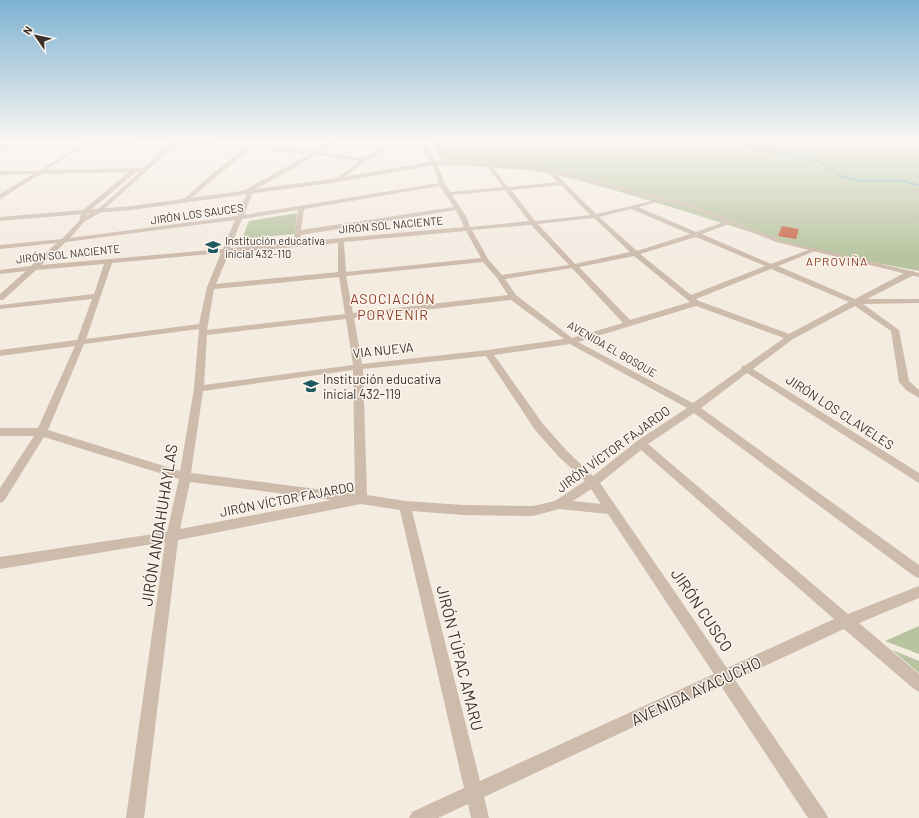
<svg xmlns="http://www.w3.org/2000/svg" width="919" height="818" viewBox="0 0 919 818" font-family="Barlow,sans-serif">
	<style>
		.green { fill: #b8c4a0 }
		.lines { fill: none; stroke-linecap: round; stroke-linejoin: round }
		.stream { stroke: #7fb0b2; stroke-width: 2 }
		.building { fill: #c8694b }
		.minor { fill: #cdbbac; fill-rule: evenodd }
		.tertiary { fill: #cdbbac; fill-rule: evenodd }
		.labels { text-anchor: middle; stroke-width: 3; stroke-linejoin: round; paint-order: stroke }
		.far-street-label { font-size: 11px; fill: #3b302b; stroke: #fbf5ee }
		.far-poi-label { font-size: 11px; fill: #3b302b; stroke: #fbf5ee; text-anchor: start }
		.far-neighbourhood-label { font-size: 12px; letter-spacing: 1px; fill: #8c3b22; stroke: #fbf5ee }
		.street-label { font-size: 13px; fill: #3b302b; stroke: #fbf5ee }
		.poi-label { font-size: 13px; fill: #3b302b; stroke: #fbf5ee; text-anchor: start }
		.neighbourhood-label { font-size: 14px; letter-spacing: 1px; fill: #8c3b22; stroke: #fbf5ee }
		.near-street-label { font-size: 16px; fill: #3b302b; stroke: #fbf5ee }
	</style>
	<rect width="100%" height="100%" fill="#f4ebe1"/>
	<g class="green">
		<path d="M 431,142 L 919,142 L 919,271 C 864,261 808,249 754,233 C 693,214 632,194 569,178 C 551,174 531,170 513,169 C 487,167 462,167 438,158 Z"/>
		<path d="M 297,213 L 295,234 L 242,239 L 249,221 Z"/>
		<path d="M 919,626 L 919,654 L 885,641 Z"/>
		<path d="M 892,650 L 919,661 L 919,673 Z"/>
	</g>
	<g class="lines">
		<path class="stream" d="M 734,142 L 787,155 L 803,156 L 819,161 L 841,176 L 861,181 L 902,181 L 919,185"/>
	</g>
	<path class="building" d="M 782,226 L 799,229 L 796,239 L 778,236 Z"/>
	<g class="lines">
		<g class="minor">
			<path d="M 11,142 L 17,142 L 0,152 L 0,149 Z"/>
			<path d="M 84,142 L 199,142 L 248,146 L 251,145 L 253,147 L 315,151 L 332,142 L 338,142 L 321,152 L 363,158 L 390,142 L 396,142 L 366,161 L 338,182 L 336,181 L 336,179 L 360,161 L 317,155 L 252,191 L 253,192 L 244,215 L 439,183 L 431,163 L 419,142 L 424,142 L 437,163 L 445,184 L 450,192 L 503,187 L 485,164 L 488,162 L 508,187 L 558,182 L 546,170 L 551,169 L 596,214 L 665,198 L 665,200 L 638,207 L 696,232 L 727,221 L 731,221 L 731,223 L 702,234 L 771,264 L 811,249 L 815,249 L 815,251 L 778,266 L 855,299 L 908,271 L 914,271 L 914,275 L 867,299 L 919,299 L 919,303 L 863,304 L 899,330 L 909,381 L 919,390 L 919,398 L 906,390 L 899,382 L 891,331 L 855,306 L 793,339 L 753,369 L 919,473 L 919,483 L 747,373 L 701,408 L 919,565 L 919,578 L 914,576 L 694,413 L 648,444 L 848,614 L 919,586 L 919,598 L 859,623 L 919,674 L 919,692 L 914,689 L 844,629 L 735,680 L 825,812 L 828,818 L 808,818 L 721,686 L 484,797 L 489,818 L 471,818 L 468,804 L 438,818 L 409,818 L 412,812 L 464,788 L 400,510 L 361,504 L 178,540 L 144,818 L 126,818 L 165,542 L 0,569 L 0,557 L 167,532 L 179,479 L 44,437 L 4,501 L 0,503 L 0,488 L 34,436 L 0,436 L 0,428 L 38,428 L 75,346 L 0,356 L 0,350 L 77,340 L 92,299 L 0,309 L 0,305 L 94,294 L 104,264 L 36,270 L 3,300 L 0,300 L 0,294 L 26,271 L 0,274 L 0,270 L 31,266 L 57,243 L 0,249 L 0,245 L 62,239 L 79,221 L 82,211 L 129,172 L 41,174 L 0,199 L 0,194 L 33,174 L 0,175 L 0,171 L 39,171 ZM 171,143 L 143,168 L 46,170 L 87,144 ZM 177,144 L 244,149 L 214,172 L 183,200 L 183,202 L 185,203 L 250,149 L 310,154 L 241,192 L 241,194 L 247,193 L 237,216 L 70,238 L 84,222 L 101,212 ZM 136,172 L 140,172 L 97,210 L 86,216 L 87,213 ZM 561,185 L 590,215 L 535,221 L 511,190 ZM 440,186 L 454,207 L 301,230 L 304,209 ZM 505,190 L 529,221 L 470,227 L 466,216 L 452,195 ZM 631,209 L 690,234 L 637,251 L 599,217 ZM 298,210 L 294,239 L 297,241 L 300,239 L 301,235 L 456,210 L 464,227 L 230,248 L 242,219 ZM 594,218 L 630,252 L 575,264 L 538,224 ZM 235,220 L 223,249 L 41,265 L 66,242 ZM 531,225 L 569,265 L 502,275 L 488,259 L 472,230 ZM 466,231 L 481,258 L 346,272 L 344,242 ZM 696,237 L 765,266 L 691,295 L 640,254 ZM 338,243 L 338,272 L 216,284 L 229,253 ZM 221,253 L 207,287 L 199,324 L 86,339 L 112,263 ZM 634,256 L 690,302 L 630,320 L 579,267 ZM 483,262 L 497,278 L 508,295 L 353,313 L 346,276 ZM 572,268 L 623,323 L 572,338 L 516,295 L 505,279 ZM 771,269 L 849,302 L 789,334 L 699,301 L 696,299 ZM 339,277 L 345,314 L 207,330 L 214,289 ZM 511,300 L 564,339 L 488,350 L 362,364 L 354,318 ZM 696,306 L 784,338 L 746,365 L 742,366 L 741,369 L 693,403 L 578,342 ZM 346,319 L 353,365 L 204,385 L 207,335 ZM 199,329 L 194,389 L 180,471 L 48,430 L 84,344 ZM 570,344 L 687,408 L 637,441 L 593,476 L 567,451 L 543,424 L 494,355 ZM 486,356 L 535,430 L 559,457 L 585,481 L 555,501 L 533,506 L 463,505 L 405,501 L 367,495 L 363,369 ZM 353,370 L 355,494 L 191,473 L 203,391 ZM 641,450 L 834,619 L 727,668 L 600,483 ZM 190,482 L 332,500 L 180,529 ZM 591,489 L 601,504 L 573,501 ZM 559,509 L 608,514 L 714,674 L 480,781 L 412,511 L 463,515 L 533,516 Z"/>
			<path d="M 495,142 L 500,142 L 478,160 L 475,165 L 471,165 L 474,158 Z"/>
		</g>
		<path class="tertiary" d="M 434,161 L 488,162 L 549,168 L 698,207 L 780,240 L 919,273 L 919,277 L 776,242 L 694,209 L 549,172 L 488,166 L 434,165 L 338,182 L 131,210 L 0,221 L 0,217 L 131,206 L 338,178 Z"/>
	</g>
	<linearGradient id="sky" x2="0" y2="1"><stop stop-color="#7eb2d2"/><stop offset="0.55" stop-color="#faf6f2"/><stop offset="1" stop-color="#faf6f2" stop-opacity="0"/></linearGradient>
	<rect width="919" height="257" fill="url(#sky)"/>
	<defs>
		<symbol id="school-bare" viewBox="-9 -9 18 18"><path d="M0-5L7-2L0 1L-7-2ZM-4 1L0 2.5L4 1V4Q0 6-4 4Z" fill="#1f5a5e" stroke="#fbf5ee" stroke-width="2.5" paint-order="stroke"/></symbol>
	</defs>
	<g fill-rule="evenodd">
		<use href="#school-bare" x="202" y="236" width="22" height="22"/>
		<use href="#school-bare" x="300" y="375" width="22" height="22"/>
	</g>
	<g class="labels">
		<g class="far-street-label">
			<text transform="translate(197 214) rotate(-8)" y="4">JIRÓN LOS SAUCES</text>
			<text transform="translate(391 225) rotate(-5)" y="4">JIRÓN SOL NACIENTE</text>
			<text transform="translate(68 254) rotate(-6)" y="4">JIRÓN SOL NACIENTE</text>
			<text transform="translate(612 349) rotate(30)" y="4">AVENIDA EL BOSQUE</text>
		</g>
		<g class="far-poi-label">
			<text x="225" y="245">Institución educativa<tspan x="225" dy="13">inicial 432-110</tspan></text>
		</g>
		<g class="far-neighbourhood-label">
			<text x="837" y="266">APROVIÑA</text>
		</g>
		<g class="street-label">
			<text transform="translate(383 350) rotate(-6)" y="5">VIA NUEVA</text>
			<text transform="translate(840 412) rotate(33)" y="5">JIRÓN LOS CLAVELES</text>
			<text transform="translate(613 449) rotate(-36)" y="5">JIRÓN VÍCTOR FAJARDO</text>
			<text transform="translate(287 499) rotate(-11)" y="5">JIRÓN VÍCTOR FAJARDO</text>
		</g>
		<g class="poi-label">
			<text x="323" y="384">Institución educativa<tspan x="323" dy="15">inicial 432-119</tspan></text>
		</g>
		<g class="neighbourhood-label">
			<text x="393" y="304">ASOCIACIÓN<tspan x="393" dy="16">PORVENIR</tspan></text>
		</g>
		<g class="near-street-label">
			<text transform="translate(159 525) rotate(-81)" y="6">JIRÓN ANDAHUHAYLAS</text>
			<text transform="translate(702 610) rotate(56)" y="6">JIRÓN CUSCO</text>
			<text transform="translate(460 658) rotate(76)" y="6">JIRÓN TÚPAC AMARU</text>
			<text transform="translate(696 691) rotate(-25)" y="6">AVENIDA AYACUCHO</text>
		</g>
	</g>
	<g transform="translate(36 36) rotate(304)" stroke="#fbf5ee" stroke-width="3" paint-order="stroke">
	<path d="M0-3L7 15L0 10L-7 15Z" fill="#3b302b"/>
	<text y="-6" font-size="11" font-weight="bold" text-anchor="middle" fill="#3b302b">N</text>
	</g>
</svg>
